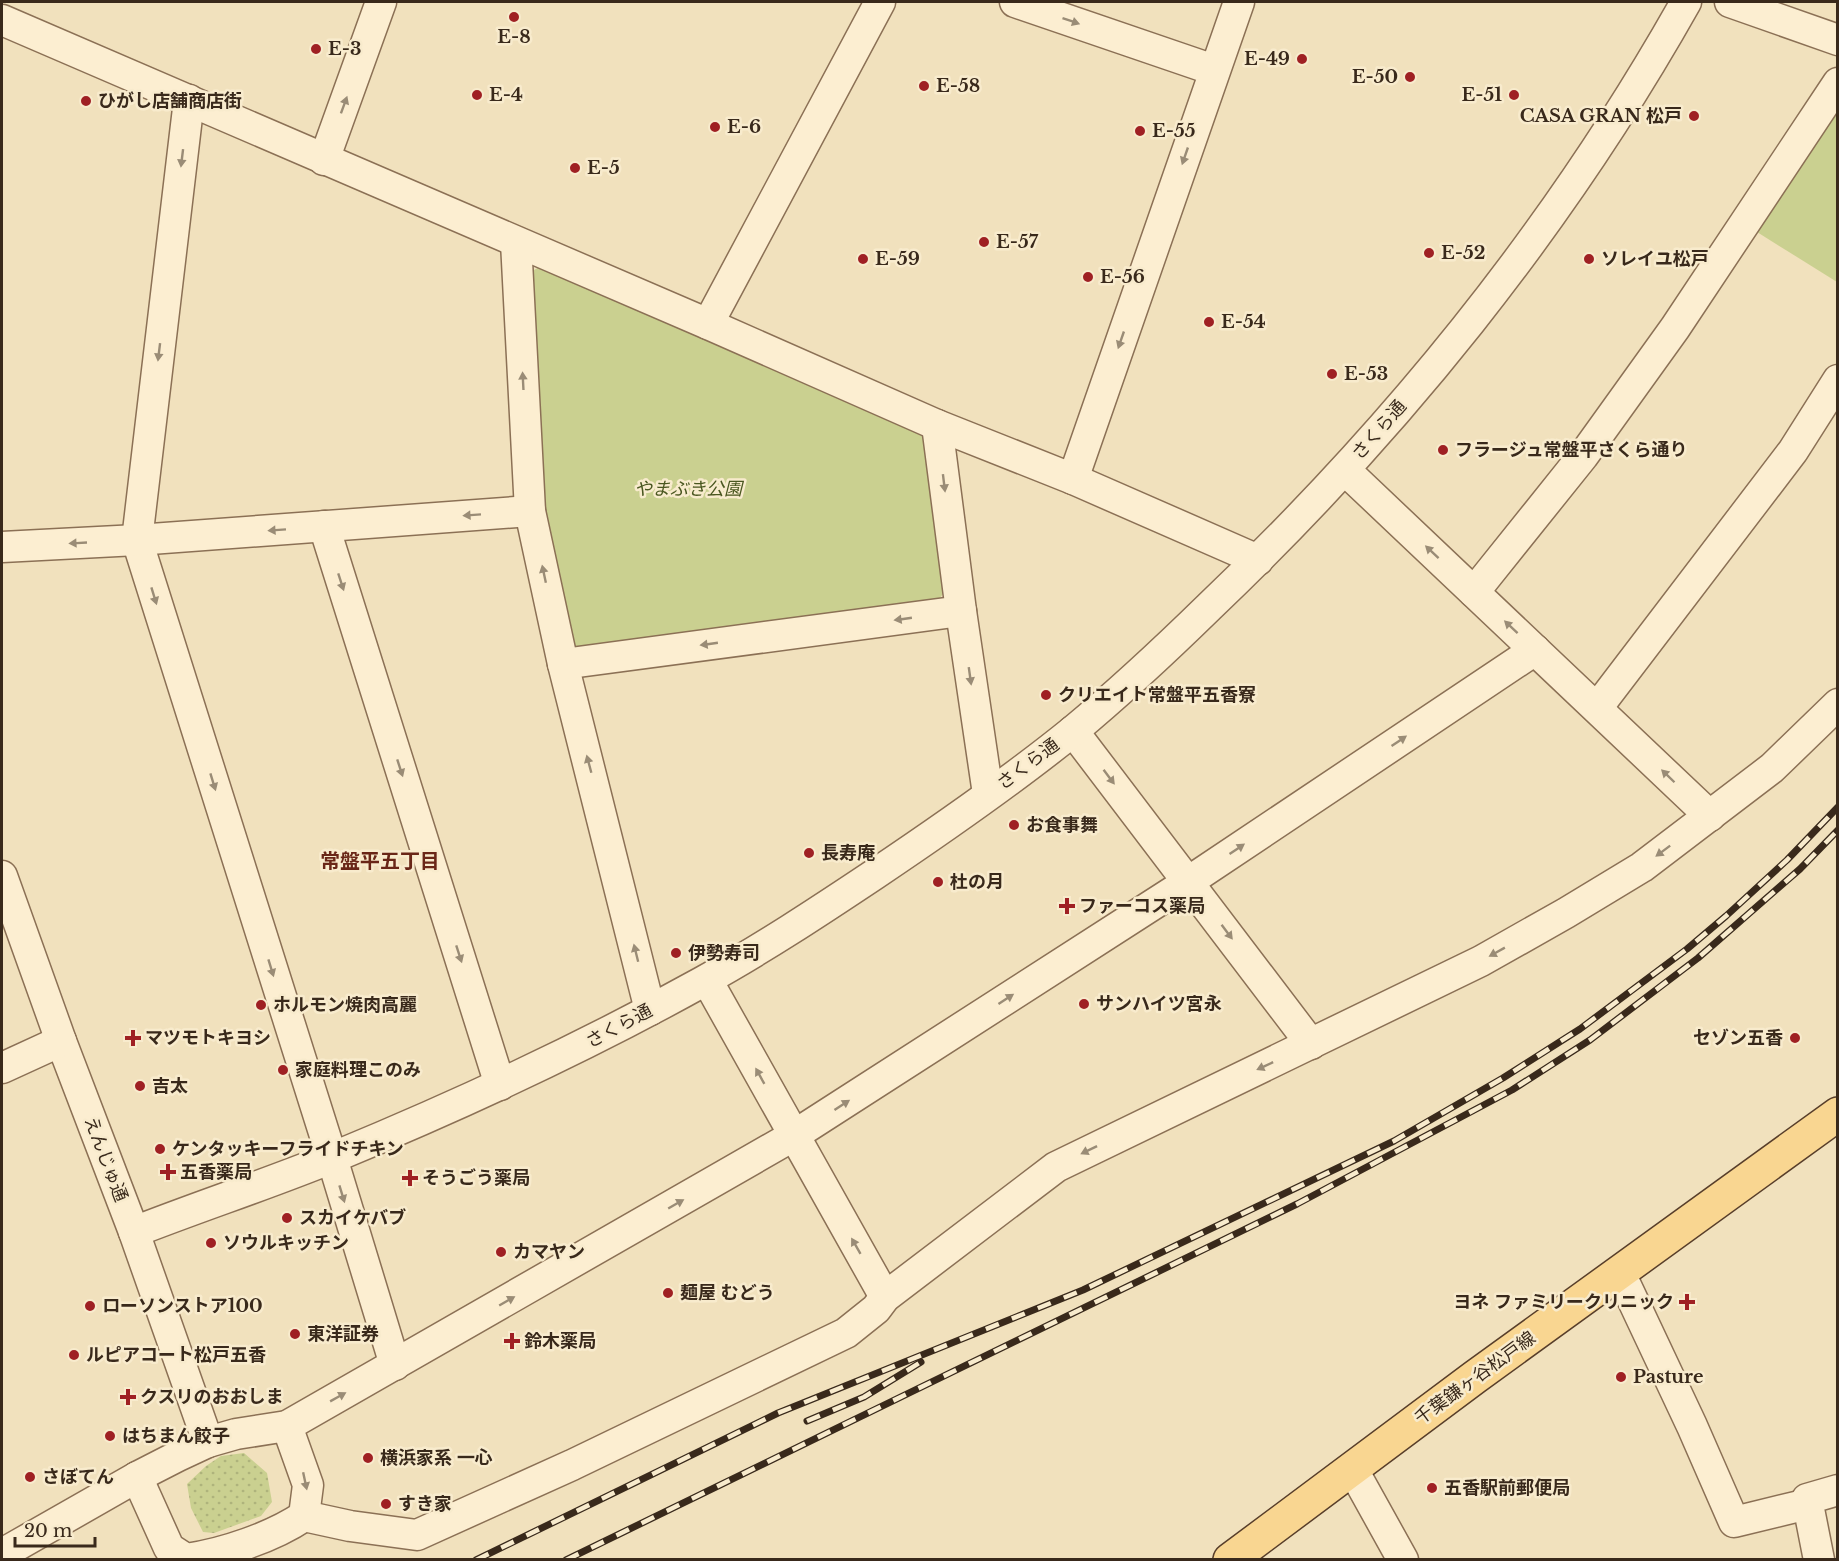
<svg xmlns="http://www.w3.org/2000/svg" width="1839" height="1561" viewBox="0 0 1839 1561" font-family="'Libre Baskerville','Noto Sans JP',serif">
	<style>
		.grass { fill: url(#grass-dots) }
		.park { fill: #cad090 }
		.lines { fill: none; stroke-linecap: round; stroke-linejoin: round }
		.minor-casing { stroke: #8b7055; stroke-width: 33 }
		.major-casing { stroke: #583e2a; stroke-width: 36 }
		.minor { stroke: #fceed1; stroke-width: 30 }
		.major { stroke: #f9d691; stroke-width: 33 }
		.rail-casing { stroke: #39291b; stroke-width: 7 }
		.rail { stroke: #f8ebcd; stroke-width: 4.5; stroke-dasharray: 14; stroke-linecap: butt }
		.oneway { fill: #9a8c76 }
		.poi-dot { fill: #9f2023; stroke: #f8ebcd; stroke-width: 2 }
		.labels { text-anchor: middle; stroke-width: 5; stroke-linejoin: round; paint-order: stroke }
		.poi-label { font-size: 18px; font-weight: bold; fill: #39291b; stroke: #f8ebcd; text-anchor: start }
		.street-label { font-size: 18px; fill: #39291b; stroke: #f8ebcd }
		.park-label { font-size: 18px; font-style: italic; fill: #4a5720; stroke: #f8ebcd }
		.neighbourhood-label { font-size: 20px; font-weight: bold; fill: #692617; stroke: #f8ebcd }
	</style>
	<defs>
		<pattern id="grass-dots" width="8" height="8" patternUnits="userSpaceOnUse" patternTransform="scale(1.5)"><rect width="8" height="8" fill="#cad090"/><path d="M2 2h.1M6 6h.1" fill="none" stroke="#aeb37c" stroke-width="1.8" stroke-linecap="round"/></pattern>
	</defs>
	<rect width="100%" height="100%" fill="#f1e1bd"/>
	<path class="grass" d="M 244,1453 L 267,1473 L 272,1502 L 261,1516 L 214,1533 L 203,1532 L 191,1508 L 187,1484 L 206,1466 L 221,1456 Z"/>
	<g class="park">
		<path d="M 1837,105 L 1837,282 L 1757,232 Z"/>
		<path d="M 539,267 L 920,431 L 925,438 L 947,589 L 939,599 L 582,650 L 571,643 L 546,531 L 529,273 Z"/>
	</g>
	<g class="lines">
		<defs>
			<g id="minor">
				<path d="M 1015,2 L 1214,70"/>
				<path d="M 1730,2 L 1838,40"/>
				<path d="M 2,20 L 708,324 L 937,425 L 1073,479 L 1258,560"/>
				<path d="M 189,100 L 137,540 L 332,1158 L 395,1365"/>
				<path d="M 324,160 L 381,2"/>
				<path d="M 516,242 L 530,511 L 563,664 L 650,1010"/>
				<path d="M 708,324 L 880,2"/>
				<path d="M 937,425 L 961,611 L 988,794"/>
				<path d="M 1345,470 L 1710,816"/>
				<path d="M 1073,479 L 1239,2"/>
				<path d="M 324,526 L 500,1085"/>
				<path d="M 2,547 L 137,540 L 530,511"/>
				<path d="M 1474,592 L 1583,456 L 1675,328 L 1838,83"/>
				<path d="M 563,664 L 961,611"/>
				<path d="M 1597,708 L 1793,451 L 1838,380"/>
				<path d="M 1073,731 L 1311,1044"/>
				<path d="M 2,876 L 61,1041 L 134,1232 L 208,1442"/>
				<path d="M 707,980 L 885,1297"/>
				<path d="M 2,1068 L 61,1041"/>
				<path d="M 134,1232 C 200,1206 268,1184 334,1157 C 460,1105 583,1048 702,982 C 762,949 818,912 875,874 C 942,829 1010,782 1073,731 C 1120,692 1165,650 1209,607 C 1395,430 1560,226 1686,2"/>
				<path d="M 1620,1273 L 1692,1426 L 1734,1522 L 1808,1504"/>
				<path d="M 1353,1470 L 1403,1560"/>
				<path d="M 137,1477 L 169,1548 L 186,1559 C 223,1554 273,1537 304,1516 L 308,1485 L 287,1426"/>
				<path d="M 304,1516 L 350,1526 L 417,1535 L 572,1465 L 846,1333 L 876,1309 L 885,1297 L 1056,1167 L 1481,961 L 1566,913 L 1642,867 L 1772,768 L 1838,704"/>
				<path d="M 2,1554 L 137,1477 L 178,1456 L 208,1442 L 236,1434 L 287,1426 L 793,1136 L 1188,882 L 1535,650"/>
				<path d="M 1819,1560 L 1807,1499 L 1838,1490"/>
			</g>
			<path id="major" d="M 1230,1560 L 1475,1377 L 1838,1114"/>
		</defs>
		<use href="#minor" class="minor-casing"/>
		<use href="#major" class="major-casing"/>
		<use href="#minor" class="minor"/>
		<use href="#major" class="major"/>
		<defs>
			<g id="rail">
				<path d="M 807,1421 L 864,1397 L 921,1362"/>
				<path d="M 476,1560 L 778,1413 L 1083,1290 L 1394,1141 L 1503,1078 L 1580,1029 L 1687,949 L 1726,916 L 1787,860 L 1838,807"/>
				<path d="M 566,1560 L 1297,1204 L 1512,1090 L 1590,1040 L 1698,958 L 1800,869 L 1838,830"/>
			</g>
		</defs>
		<use href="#rail" class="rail-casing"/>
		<use href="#rail" class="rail"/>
	</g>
	<defs><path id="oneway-solid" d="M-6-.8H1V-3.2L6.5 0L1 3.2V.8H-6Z" transform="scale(1.5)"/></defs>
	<g class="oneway">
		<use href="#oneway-solid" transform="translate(1071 21) rotate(19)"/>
		<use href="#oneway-solid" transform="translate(344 105) rotate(-70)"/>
		<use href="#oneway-solid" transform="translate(1185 156) rotate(109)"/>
		<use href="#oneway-solid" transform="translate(182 158) rotate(97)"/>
		<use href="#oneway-solid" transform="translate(1121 340) rotate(109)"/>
		<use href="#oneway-solid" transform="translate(159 352) rotate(97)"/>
		<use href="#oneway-solid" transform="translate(523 381) rotate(-93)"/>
		<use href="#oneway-solid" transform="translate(944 483) rotate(83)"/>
		<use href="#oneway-solid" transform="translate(472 515) rotate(176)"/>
		<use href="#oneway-solid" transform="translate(277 530) rotate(176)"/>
		<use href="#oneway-solid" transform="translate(78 543) rotate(177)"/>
		<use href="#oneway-solid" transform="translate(1432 552) rotate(-137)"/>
		<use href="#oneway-solid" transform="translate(544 574) rotate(-102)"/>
		<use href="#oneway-solid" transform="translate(341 582) rotate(72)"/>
		<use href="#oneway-solid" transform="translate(154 596) rotate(73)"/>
		<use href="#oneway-solid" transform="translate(903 619) rotate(172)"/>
		<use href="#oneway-solid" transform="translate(1511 627) rotate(-137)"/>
		<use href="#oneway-solid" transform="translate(709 644) rotate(172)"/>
		<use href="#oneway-solid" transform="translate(970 676) rotate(82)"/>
		<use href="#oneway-solid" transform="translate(1399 741) rotate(-34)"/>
		<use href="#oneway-solid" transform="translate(589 764) rotate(-105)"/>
		<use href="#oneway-solid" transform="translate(400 768) rotate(72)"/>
		<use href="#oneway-solid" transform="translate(1668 776) rotate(-136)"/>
		<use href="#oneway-solid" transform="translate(1109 777) rotate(53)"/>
		<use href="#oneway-solid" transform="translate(213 782) rotate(73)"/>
		<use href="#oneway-solid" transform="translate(1237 849) rotate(-34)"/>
		<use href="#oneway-solid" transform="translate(1663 851) rotate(143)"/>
		<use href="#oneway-solid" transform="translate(1227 932) rotate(53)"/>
		<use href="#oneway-solid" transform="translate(1497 952) rotate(151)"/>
		<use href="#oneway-solid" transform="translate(636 953) rotate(-104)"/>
		<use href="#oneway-solid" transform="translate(459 954) rotate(72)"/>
		<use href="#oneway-solid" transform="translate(271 968) rotate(73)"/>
		<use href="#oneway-solid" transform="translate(1006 999) rotate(-33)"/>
		<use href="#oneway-solid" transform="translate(1265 1066) rotate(155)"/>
		<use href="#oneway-solid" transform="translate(760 1076) rotate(-119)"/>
		<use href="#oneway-solid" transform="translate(842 1105) rotate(-33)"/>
		<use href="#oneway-solid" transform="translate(1089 1150) rotate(154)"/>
		<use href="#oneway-solid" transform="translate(342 1194) rotate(73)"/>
		<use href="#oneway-solid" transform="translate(676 1204) rotate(-30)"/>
		<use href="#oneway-solid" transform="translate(856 1246) rotate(-120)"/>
		<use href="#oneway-solid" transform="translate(507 1301) rotate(-30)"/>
		<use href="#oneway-solid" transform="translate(338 1397) rotate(-29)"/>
		<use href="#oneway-solid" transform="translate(305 1481) rotate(78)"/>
	</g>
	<g class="poi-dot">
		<circle cx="514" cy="17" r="6"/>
		<circle cx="316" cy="49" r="6"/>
		<circle cx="1302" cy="59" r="6"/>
		<circle cx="1410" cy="77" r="6"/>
		<circle cx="924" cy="86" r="6"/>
		<circle cx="477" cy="95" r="6"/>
		<circle cx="1514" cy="95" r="6"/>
		<circle cx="86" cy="101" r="6"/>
		<circle cx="1694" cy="116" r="6"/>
		<circle cx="715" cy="127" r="6"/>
		<circle cx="1140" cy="131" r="6"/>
		<circle cx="575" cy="168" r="6"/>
		<circle cx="984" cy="242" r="6"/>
		<circle cx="1429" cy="253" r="6"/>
		<circle cx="863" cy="259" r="6"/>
		<circle cx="1589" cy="259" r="6"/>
		<circle cx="1088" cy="277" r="6"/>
		<circle cx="1209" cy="322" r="6"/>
		<circle cx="1332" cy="374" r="6"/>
		<circle cx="1443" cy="450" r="6"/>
		<circle cx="1046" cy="695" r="6"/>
		<circle cx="1014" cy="825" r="6"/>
		<circle cx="809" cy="853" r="6"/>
		<circle cx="938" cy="882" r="6"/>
		<path d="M1064 897h6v6h6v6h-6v6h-6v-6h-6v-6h6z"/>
		<circle cx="676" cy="953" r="6"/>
		<circle cx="1084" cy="1004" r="6"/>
		<circle cx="261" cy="1005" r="6"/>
		<path d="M130 1029h6v6h6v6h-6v6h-6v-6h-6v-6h6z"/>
		<circle cx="1795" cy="1038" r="6"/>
		<circle cx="283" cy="1070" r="6"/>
		<circle cx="140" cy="1086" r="6"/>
		<circle cx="160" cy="1149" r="6"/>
		<path d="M165 1163h6v6h6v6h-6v6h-6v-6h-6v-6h6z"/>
		<path d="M407 1169h6v6h6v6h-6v6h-6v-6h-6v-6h6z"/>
		<circle cx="287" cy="1218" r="6"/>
		<circle cx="211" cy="1243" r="6"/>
		<circle cx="501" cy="1252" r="6"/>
		<circle cx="668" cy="1293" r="6"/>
		<path d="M1684 1293h6v6h6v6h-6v6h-6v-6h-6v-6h6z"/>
		<circle cx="90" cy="1306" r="6"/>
		<circle cx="295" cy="1334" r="6"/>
		<path d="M509 1332h6v6h6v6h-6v6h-6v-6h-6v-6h6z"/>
		<circle cx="74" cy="1355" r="6"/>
		<circle cx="1621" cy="1377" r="6"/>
		<path d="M125 1388h6v6h6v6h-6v6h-6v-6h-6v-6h6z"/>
		<circle cx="110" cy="1436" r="6"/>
		<circle cx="368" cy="1458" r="6"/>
		<circle cx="30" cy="1477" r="6"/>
		<circle cx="1432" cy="1488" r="6"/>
		<circle cx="386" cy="1504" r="6"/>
	</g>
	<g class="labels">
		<g class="poi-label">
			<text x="514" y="43" text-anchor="middle">E-8</text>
			<text x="328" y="55">E-3</text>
			<text x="1290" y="65" text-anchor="end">E-49</text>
			<text x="1398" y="83" text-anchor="end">E-50</text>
			<text x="936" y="92">E-58</text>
			<text x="489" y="101">E-4</text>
			<text x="1502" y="101" text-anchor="end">E-51</text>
			<text x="98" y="107">ひがし店舗商店街</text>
			<text x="1682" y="122" text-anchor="end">CASA GRAN 松戸</text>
			<text x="727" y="133">E-6</text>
			<text x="1152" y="137">E-55</text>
			<text x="587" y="174">E-5</text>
			<text x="996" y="248">E-57</text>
			<text x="1441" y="259">E-52</text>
			<text x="875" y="265">E-59</text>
			<text x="1601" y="265">ソレイユ松戸</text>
			<text x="1100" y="283">E-56</text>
			<text x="1221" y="328">E-54</text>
			<text x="1344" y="380">E-53</text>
			<text x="1455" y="456">フラージュ常盤平さくら通り</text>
			<text x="1058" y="701">クリエイト常盤平五香寮</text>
			<text x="1026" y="831">お食事舞</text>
			<text x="821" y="859">長寿庵</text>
			<text x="950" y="888">杜の月</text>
			<text x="1079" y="912">ファーコス薬局</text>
			<text x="688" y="959">伊勢寿司</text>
			<text x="1096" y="1010">サンハイツ宮永</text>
			<text x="273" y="1011">ホルモン焼肉高麗</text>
			<text x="145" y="1044">マツモトキヨシ</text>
			<text x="1783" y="1044" text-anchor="end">セゾン五香</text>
			<text x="295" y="1076">家庭料理このみ</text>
			<text x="152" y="1092">吉太</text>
			<text x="172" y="1155">ケンタッキーフライドチキン</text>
			<text x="180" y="1178">五香薬局</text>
			<text x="422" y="1184">そうごう薬局</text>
			<text x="299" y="1224">スカイケバブ</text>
			<text x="223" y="1249">ソウルキッチン</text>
			<text x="513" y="1258">カマヤン</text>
			<text x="680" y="1299">麺屋 むどう</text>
			<text x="1674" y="1308" text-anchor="end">ヨネ ファミリークリニック</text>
			<text x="102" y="1312">ローソンストア100</text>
			<text x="307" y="1340">東洋証券</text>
			<text x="524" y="1347">鈴木薬局</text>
			<text x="86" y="1361">ルピアコート松戸五香</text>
			<text x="1633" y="1383">Pasture</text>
			<text x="140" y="1403">クスリのおおしま</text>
			<text x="122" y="1442">はちまん餃子</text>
			<text x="380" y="1464">横浜家系 一心</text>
			<text x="42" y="1483">さぼてん</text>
			<text x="1444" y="1494">五香駅前郵便局</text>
			<text x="398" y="1510">すき家</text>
		</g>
		<g class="street-label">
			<text transform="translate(1379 430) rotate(-49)" y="6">さくら通</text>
			<text transform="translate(1028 764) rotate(-37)" y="6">さくら通</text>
			<text transform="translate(619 1026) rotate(-28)" y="6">さくら通</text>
			<text transform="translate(106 1159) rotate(69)" y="6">えんじゅ通</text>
			<text transform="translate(1475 1378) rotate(-36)" y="6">千葉鎌ヶ谷松戸線</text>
		</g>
		<g class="park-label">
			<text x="688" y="495">やまぶき公園</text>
		</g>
		<g class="neighbourhood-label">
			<text x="380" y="868">常盤平五丁目</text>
		</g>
	</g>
	<rect width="1839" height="1561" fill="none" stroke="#39291b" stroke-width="6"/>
	<path d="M15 1537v9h80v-9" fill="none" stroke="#39291b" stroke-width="3"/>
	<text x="24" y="1537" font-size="18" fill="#39291b" stroke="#f8ebcd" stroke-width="4.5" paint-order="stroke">20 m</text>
</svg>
